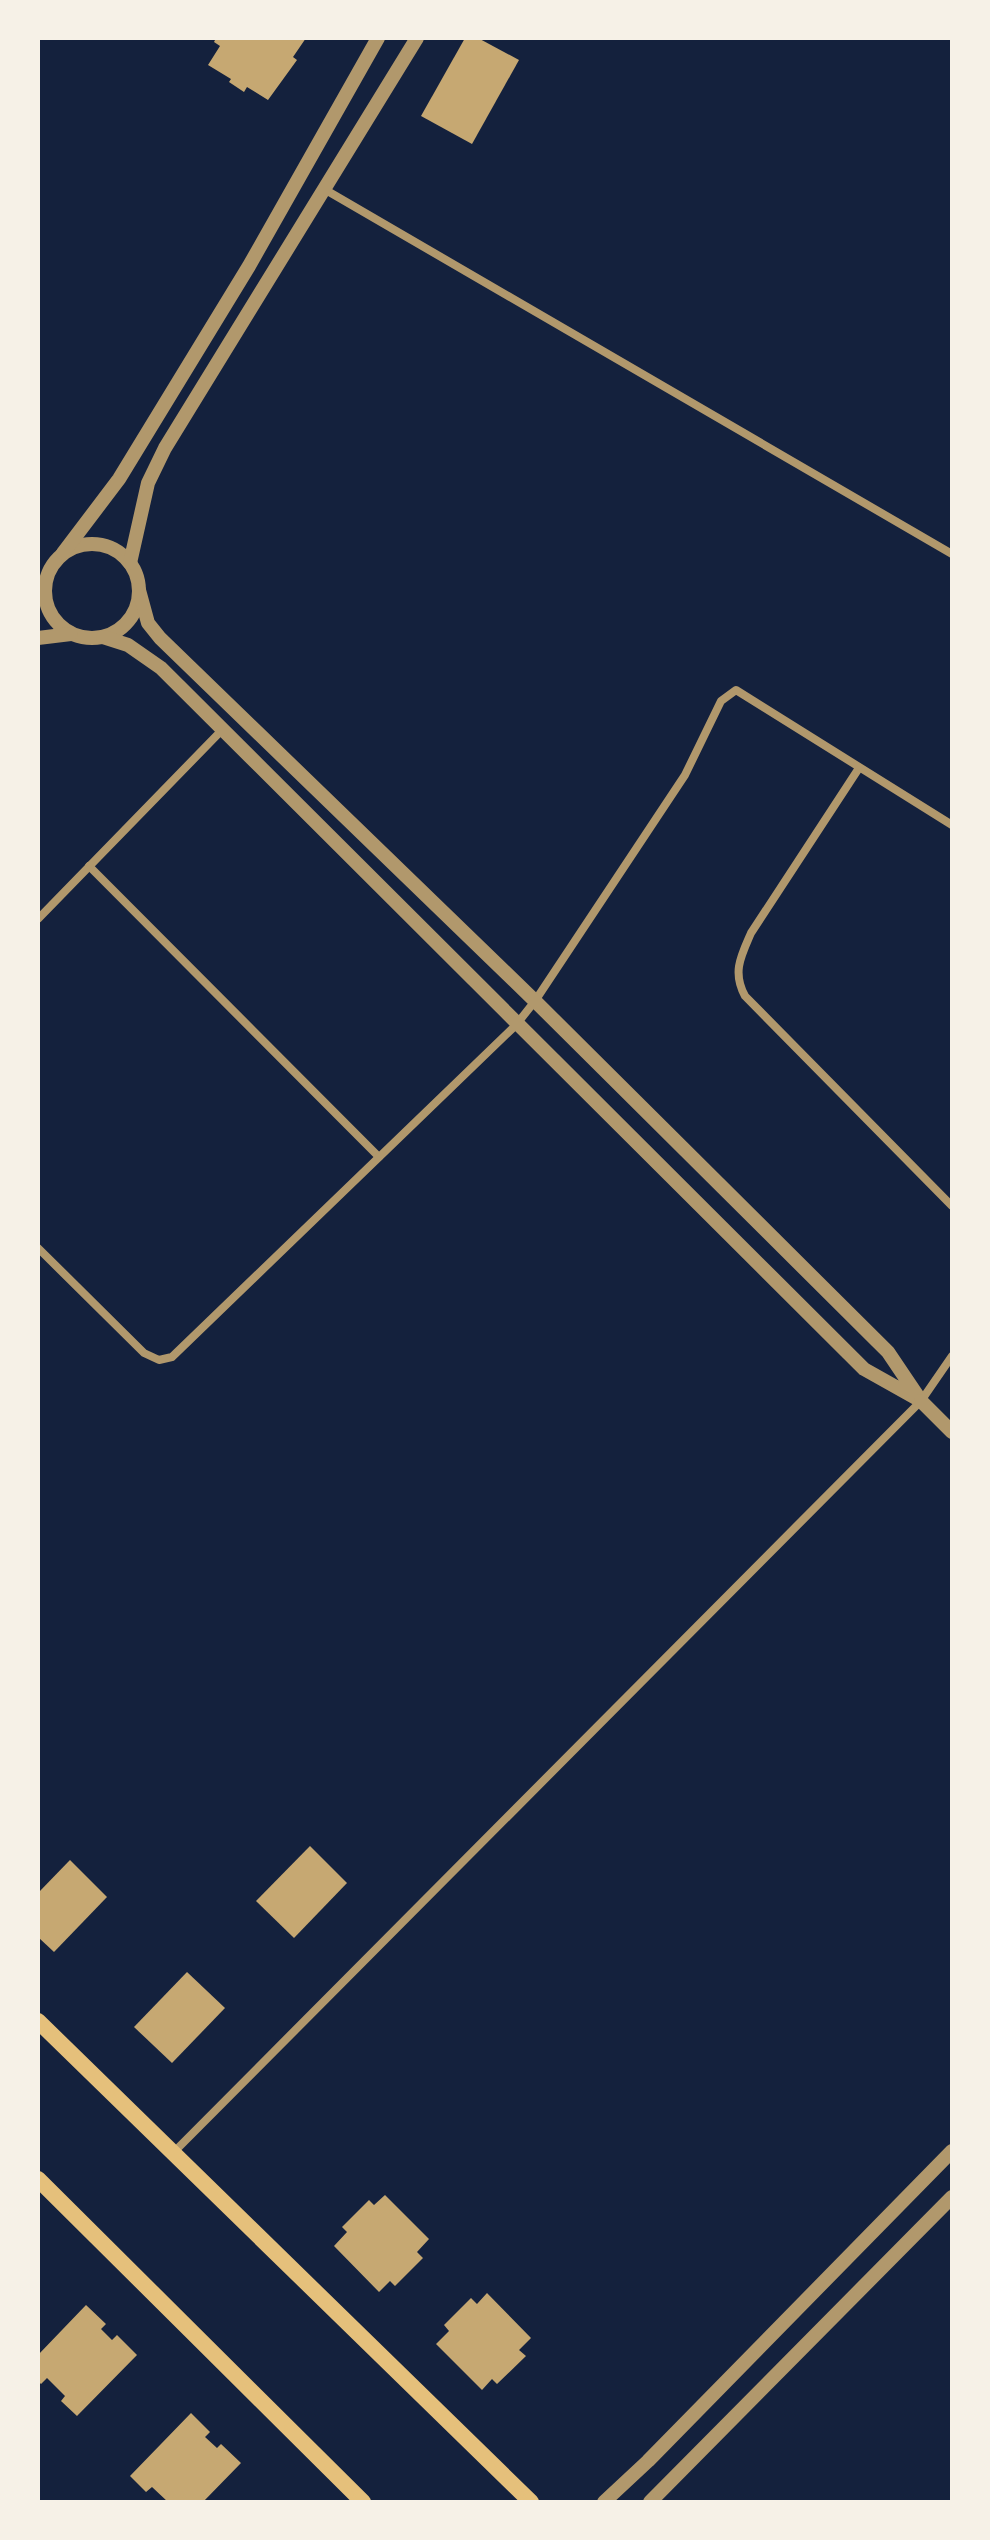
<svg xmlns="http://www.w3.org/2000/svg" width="990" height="2540" viewBox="0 0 990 2540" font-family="'Public Sans',sans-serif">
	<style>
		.building { fill: #c6a872 }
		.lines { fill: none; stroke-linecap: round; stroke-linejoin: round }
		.minor { stroke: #b1986c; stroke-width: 8 }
		.tertiary { stroke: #b1986c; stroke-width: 14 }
		.secondary { stroke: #e5c07b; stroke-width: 16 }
	</style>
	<rect width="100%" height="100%" fill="#14213d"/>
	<g class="building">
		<path d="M 216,38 L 306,38 L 293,57 L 297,60 L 268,100 L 247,87 L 244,92 L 229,82 L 231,79 L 208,65 L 220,46 L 214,42 Z"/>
		<path d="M 465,38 L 478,38 L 519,60 L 472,144 L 421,116 Z"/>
		<path d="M 310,1846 L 347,1883 L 294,1938 L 256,1901 Z"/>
		<path d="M 70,1860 L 107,1897 L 54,1952 L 38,1937 L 38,1893 Z"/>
		<path d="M 187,1972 L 225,2008 L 172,2063 L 134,2027 Z"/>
		<path d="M 385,2195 L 429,2239 L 417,2252 L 423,2258 L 395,2286 L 390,2281 L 379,2292 L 334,2246 L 347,2232 L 342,2227 L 369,2200 L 374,2205 Z"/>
		<path d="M 487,2293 L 531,2338 L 519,2350 L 526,2356 L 497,2384 L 492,2379 L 482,2390 L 436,2344 L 449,2331 L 444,2325 L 471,2298 L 477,2304 Z"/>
		<path d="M 86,2305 L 106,2324 L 101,2329 L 112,2340 L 117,2335 L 137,2355 L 77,2416 L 61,2401 L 65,2396 L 47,2378 L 41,2384 L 38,2381 L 38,2355 Z"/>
		<path d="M 191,2413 L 210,2432 L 205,2437 L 217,2448 L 221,2444 L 241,2463 L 203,2502 L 168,2502 L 152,2487 L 146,2492 L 130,2476 Z"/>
	</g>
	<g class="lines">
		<g class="minor">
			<path d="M 324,189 L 952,554"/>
			<path d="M 859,768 L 751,933 C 741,956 732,972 745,996 L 952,1206"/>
			<path d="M 89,866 L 379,1157"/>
			<path d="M 38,919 L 222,730"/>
			<path d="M 38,1248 L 144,1353 L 159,1360 L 172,1357 L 516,1025 L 535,1001 L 685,775 L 721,701 L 736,690 L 952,825"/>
			<path d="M 173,2153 L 921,1401 L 952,1356"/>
		</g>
		<g class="tertiary">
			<circle cx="92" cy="591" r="47"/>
			<path d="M 63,553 L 119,479 L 249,266 L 378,38"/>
			<path d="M 130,563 L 148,483 L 165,448 L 417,38"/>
			<path d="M 103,637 L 128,645 L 161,668 L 864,1369 L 921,1401 L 888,1352 L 535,1001 L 160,638 L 148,623 L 139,590"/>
			<path d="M 38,638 L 71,634"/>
			<path d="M 921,1401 L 952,1432"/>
			<path d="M 604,2502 L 648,2461 L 952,2151"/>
			<path d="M 650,2502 L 952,2197"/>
		</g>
		<g class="secondary">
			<path d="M 38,2021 L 531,2502"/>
			<path d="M 38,2179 L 363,2502"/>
		</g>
	</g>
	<rect width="990" height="2540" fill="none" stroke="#f6f1e7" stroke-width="80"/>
</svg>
